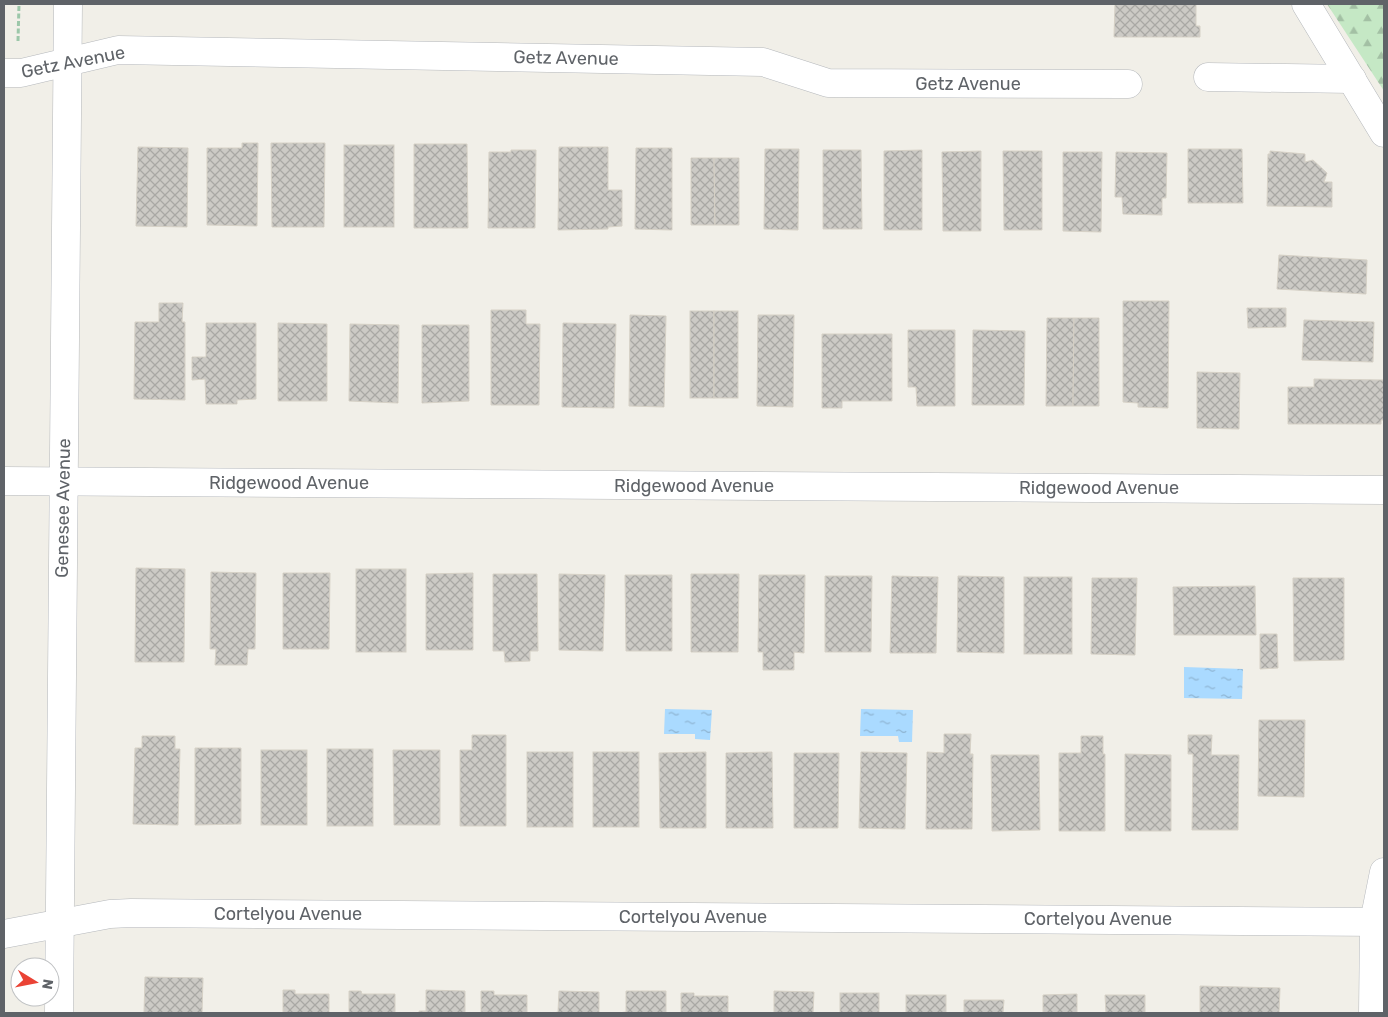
<svg xmlns="http://www.w3.org/2000/svg" width="1388" height="1017" viewBox="0 0 1388 1017" font-family="Rubik,sans-serif">
	<style>
		.forest { fill: url(#forest-firs) }
		.water { fill: url(#water-ripples) }
		.building { fill: url(#building-cross-hatch); stroke: #d6d1c6 }
		.lines { fill: none; stroke-linecap: round; stroke-linejoin: round }
		.minor-casing { stroke: #b5b8bc; stroke-width: 29 }
		.path { stroke: #9cc7a9; stroke-width: 3; stroke-dasharray: 5 2.5; stroke-linecap: butt }
		.minor { stroke: #fff; stroke-width: 28 }
		.labels { text-anchor: middle; stroke-width: 4; stroke-linejoin: round; paint-order: stroke }
		.street-label { font-size: 18px; fill: #5f6368; stroke: #fff }
	</style>
	<defs>
		<pattern id="forest-firs" width="22" height="20" patternUnits="userSpaceOnUse" patternTransform="scale(1.25)"><rect width="22" height="20" fill="#c5e8c5"/><path d="M5 1l3.5 6h-7zM16 11l3.5 6h-7z" fill="#a3c0a4"/></pattern>
		<pattern id="water-ripples" width="26" height="14" patternUnits="userSpaceOnUse" patternTransform="scale(1.25)"><rect width="26" height="14" fill="#aadaff"/><path d="M2 4q2-2 4 0t4 0M15 11q2-2 4 0t4 0" fill="none" stroke="#8eb4d2"/></pattern>
		<pattern id="building-cross-hatch" width="8" height="8" patternUnits="userSpaceOnUse" patternTransform="scale(1.25)"><rect width="8" height="8" fill="#cccac5"/><path d="M0 0l8 8M0 8l8-8" fill="none" stroke="#a9a8a4"/></pattern>
	</defs>
	<rect width="100%" height="100%" fill="#f1efe8"/>
	<path class="forest" d="M 1327,4 L 1384,4 L 1384,91 Z"/>
	<g class="water">
		<path d="M 1184,667 L 1243,669 L 1242,699 L 1184,698 Z"/>
		<path d="M 665,709 L 712,710 L 710,740 L 695,739 L 695,734 L 664,734 Z"/>
		<path d="M 861,709 L 913,710 L 912,742 L 899,742 L 898,736 L 860,736 Z"/>
	</g>
	<g class="building">
		<path d="M 1115,4 L 1196,4 L 1196,26 L 1200,26 L 1200,37 L 1114,37 Z"/>
		<path d="M 242,143 L 258,143 L 257,226 L 207,225 L 207,148 L 242,148 Z"/>
		<path d="M 271,143 L 325,143 L 324,227 L 272,227 Z"/>
		<path d="M 414,144 L 467,144 L 468,228 L 414,228 Z"/>
		<rect x="344" y="145" width="50" height="82"/>
		<path d="M 138,147 L 188,148 L 187,227 L 136,226 Z"/>
		<path d="M 559,147 L 608,147 L 608,190 L 622,190 L 622,226 L 608,227 L 608,229 L 558,230 Z"/>
		<path d="M 636,148 L 672,148 L 672,230 L 635,229 Z"/>
		<path d="M 765,149 L 799,149 L 798,230 L 764,229 Z"/>
		<path d="M 1188,149 L 1242,149 L 1243,203 L 1188,203 Z"/>
		<path d="M 511,150 L 536,150 L 535,228 L 488,228 L 489,152 L 511,152 Z"/>
		<path d="M 823,150 L 861,150 L 862,229 L 823,229 Z"/>
		<path d="M 922,150 L 922,230 L 884,230 L 884,151 Z"/>
		<path d="M 981,151 L 981,231 L 943,231 L 942,152 Z"/>
		<path d="M 1003,151 L 1042,151 L 1042,230 L 1004,230 Z"/>
		<path d="M 1270,151 L 1305,154 L 1305,162 L 1313,160 L 1327,173 L 1324,182 L 1332,182 L 1332,207 L 1267,206 L 1268,154 L 1270,154 Z"/>
		<path d="M 1063,152 L 1102,152 L 1101,232 L 1063,231 Z"/>
		<path d="M 1116,152 L 1167,153 L 1166,198 L 1162,198 L 1162,215 L 1123,214 L 1122,197 L 1115,197 Z"/>
		<path d="M 691,158 L 714,158 L 715,225 L 691,225 Z"/>
		<path d="M 714,158 L 739,158 L 739,225 L 715,225 Z"/>
		<path d="M 1279,255 L 1367,260 L 1366,294 L 1277,289 Z"/>
		<path d="M 1123,301 L 1169,301 L 1168,408 L 1138,407 L 1138,403 L 1123,402 Z"/>
		<path d="M 159,303 L 183,303 L 182,322 L 185,322 L 185,400 L 134,399 L 135,322 L 159,322 Z"/>
		<path d="M 1247,308 L 1286,308 L 1286,327 L 1248,328 Z"/>
		<path d="M 491,310 L 526,310 L 526,324 L 540,324 L 539,405 L 491,405 Z"/>
		<rect x="690" y="311" width="24" height="87"/>
		<rect x="714" y="311" width="24" height="87"/>
		<path d="M 630,315 L 666,316 L 664,407 L 629,406 Z"/>
		<path d="M 758,315 L 794,315 L 793,407 L 757,406 Z"/>
		<path d="M 1047,318 L 1074,318 L 1073,406 L 1046,406 Z"/>
		<path d="M 1074,318 L 1099,318 L 1099,406 L 1073,406 Z"/>
		<path d="M 1304,320 L 1374,322 L 1373,362 L 1302,360 Z"/>
		<path d="M 206,323 L 256,323 L 256,399 L 237,400 L 237,404 L 206,404 L 205,379 L 192,380 L 192,357 L 206,357 Z"/>
		<path d="M 278,323 L 327,324 L 327,401 L 278,401 Z"/>
		<path d="M 563,323 L 616,324 L 614,408 L 562,407 Z"/>
		<path d="M 350,324 L 399,325 L 398,403 L 349,401 Z"/>
		<path d="M 422,325 L 469,325 L 469,401 L 422,403 Z"/>
		<path d="M 908,330 L 955,330 L 955,406 L 917,406 L 916,387 L 908,387 Z"/>
		<path d="M 973,330 L 1025,331 L 1024,405 L 972,405 Z"/>
		<path d="M 822,334 L 892,334 L 892,401 L 842,401 L 842,408 L 822,408 Z"/>
		<path d="M 1197,372 L 1240,373 L 1239,429 L 1197,428 Z"/>
		<path d="M 1314,379 L 1384,380 L 1384,420 L 1381,420 L 1381,424 L 1288,424 L 1288,387 L 1314,387 Z"/>
		<path d="M 136,568 L 185,569 L 184,662 L 135,662 Z"/>
		<rect x="356" y="569" width="50" height="83"/>
		<path d="M 211,572 L 256,573 L 255,649 L 248,649 L 247,665 L 215,665 L 216,649 L 210,649 Z"/>
		<path d="M 283,573 L 330,573 L 329,649 L 283,649 Z"/>
		<path d="M 473,573 L 473,650 L 426,650 L 426,574 Z"/>
		<path d="M 493,574 L 537,574 L 538,651 L 530,651 L 530,661 L 505,662 L 504,651 L 493,651 Z"/>
		<path d="M 559,574 L 605,575 L 603,651 L 559,650 Z"/>
		<path d="M 691,574 L 739,574 L 738,652 L 691,652 Z"/>
		<path d="M 625,575 L 672,575 L 672,651 L 626,651 Z"/>
		<path d="M 759,575 L 805,575 L 804,653 L 794,652 L 794,670 L 763,670 L 763,652 L 758,652 Z"/>
		<path d="M 825,576 L 872,576 L 871,652 L 825,652 Z"/>
		<path d="M 892,576 L 938,577 L 936,653 L 890,653 Z"/>
		<path d="M 958,576 L 1004,577 L 1004,653 L 957,652 Z"/>
		<rect x="1024" y="577" width="48" height="77"/>
		<path d="M 1092,578 L 1137,578 L 1135,655 L 1091,654 Z"/>
		<path d="M 1293,578 L 1344,578 L 1344,660 L 1294,661 Z"/>
		<path d="M 1255,586 L 1256,635 L 1174,635 L 1173,587 Z"/>
		<path d="M 1260,634 L 1277,634 L 1278,668 L 1260,669 Z"/>
		<path d="M 1259,720 L 1305,720 L 1304,797 L 1258,796 Z"/>
		<path d="M 944,734 L 971,734 L 970,754 L 973,754 L 972,829 L 926,829 L 927,752 L 944,753 Z"/>
		<path d="M 472,735 L 506,735 L 506,826 L 460,826 L 460,750 L 472,750 Z"/>
		<path d="M 1188,735 L 1212,735 L 1211,755 L 1239,755 L 1238,830 L 1192,830 L 1193,754 L 1188,754 Z"/>
		<path d="M 142,736 L 175,736 L 175,749 L 180,749 L 178,825 L 133,824 L 135,748 L 142,748 Z"/>
		<path d="M 1081,736 L 1103,736 L 1103,754 L 1105,754 L 1105,831 L 1059,831 L 1059,753 L 1081,753 Z"/>
		<path d="M 195,748 L 241,748 L 241,824 L 195,825 Z"/>
		<rect x="327" y="749" width="46" height="77"/>
		<rect x="261" y="750" width="46" height="75"/>
		<path d="M 393,750 L 440,750 L 440,825 L 394,825 Z"/>
		<rect x="527" y="752" width="46" height="75"/>
		<rect x="593" y="752" width="46" height="75"/>
		<path d="M 706,752 L 706,828 L 660,828 L 659,753 Z"/>
		<path d="M 772,752 L 773,828 L 726,828 L 726,753 Z"/>
		<path d="M 861,752 L 907,753 L 905,829 L 859,828 Z"/>
		<path d="M 794,753 L 839,753 L 838,828 L 794,828 Z"/>
		<path d="M 1125,754 L 1171,755 L 1171,831 L 1125,831 Z"/>
		<path d="M 991,755 L 1039,755 L 1040,830 L 992,831 Z"/>
		<path d="M 145,977 L 203,978 L 202,1013 L 144,1013 Z"/>
		<path d="M 1200,986 L 1280,988 L 1279,1013 L 1200,1013 Z"/>
		<path d="M 283,990 L 295,990 L 295,994 L 329,994 L 329,1013 L 283,1013 Z"/>
		<path d="M 426,990 L 465,991 L 465,1013 L 419,1013 L 419,1011 L 426,1011 Z"/>
		<path d="M 349,991 L 361,991 L 362,994 L 395,994 L 395,1013 L 349,1013 Z"/>
		<path d="M 481,991 L 494,991 L 494,995 L 527,995 L 527,1013 L 481,1013 Z"/>
		<path d="M 559,991 L 599,992 L 599,1013 L 553,1013 L 558,1012 Z"/>
		<path d="M 626,991 L 666,991 L 666,1013 L 618,1013 L 626,1012 Z"/>
		<path d="M 774,991 L 814,992 L 813,1013 L 774,1013 Z"/>
		<path d="M 681,993 L 694,993 L 694,996 L 728,996 L 728,1013 L 681,1013 Z"/>
		<rect x="840" y="993" width="39" height="20"/>
		<path d="M 1077,994 L 1077,1013 L 1043,1013 L 1043,995 Z"/>
		<rect x="906" y="995" width="40" height="18"/>
		<path d="M 1105,995 L 1145,995 L 1145,1013 L 1106,1013 Z"/>
		<path d="M 964,1000 L 1004,1000 L 1003,1013 L 964,1013 Z"/>
	</g>
	<g class="lines">
		<defs>
			<g id="minor">
				<path d="M 1306,4 L 1384,133"/>
				<path d="M 4,73 L 21,73 L 118,50 L 763,62 L 828,83 L 1128,84"/>
				<path d="M 1208,77 L 1352,79"/>
				<path d="M 4,481 L 1384,490"/>
				<path d="M 4,934 L 110,914 L 131,913 L 1384,922"/>
				<path d="M 59,1013 L 68,4"/>
				<path d="M 1373,1013 L 1374,922 L 1384,872"/>
			</g>
		</defs>
		<use href="#minor" class="minor-casing"/>
		<path class="path" d="M 18,41 L 19,4"/>
		<use href="#minor" class="minor"/>
	</g>
	<g class="labels">
		<g class="street-label">
			<text transform="translate(566 58) rotate(1)" y="6">Getz Avenue</text>
			<text transform="translate(73 62) rotate(-11)" y="6">Getz Avenue</text>
			<text x="968" y="90">Getz Avenue</text>
			<text x="289" y="489">Ridgewood Avenue</text>
			<text x="694" y="492">Ridgewood Avenue</text>
			<text x="1099" y="494">Ridgewood Avenue</text>
			<text transform="translate(63 508) rotate(-89)" y="6">Genesee Avenue</text>
			<text x="288" y="920">Cortelyou Avenue</text>
			<text x="693" y="923">Cortelyou Avenue</text>
			<text x="1098" y="925">Cortelyou Avenue</text>
		</g>
	</g>
	<rect width="1388" height="1017" fill="none" stroke="#5f6368" stroke-width="10"/>
	<g transform="translate(35 982) rotate(100)"><circle r="24" fill="#ffffff" stroke="#bfc1c3"/>
	<path d="M0-4L9 19L0 12L-9 19Z" fill="#ea4335"/>
	<text y="-8" font-size="14" font-weight="bold" text-anchor="middle" fill="#5f6368">N</text>
	</g>
</svg>
